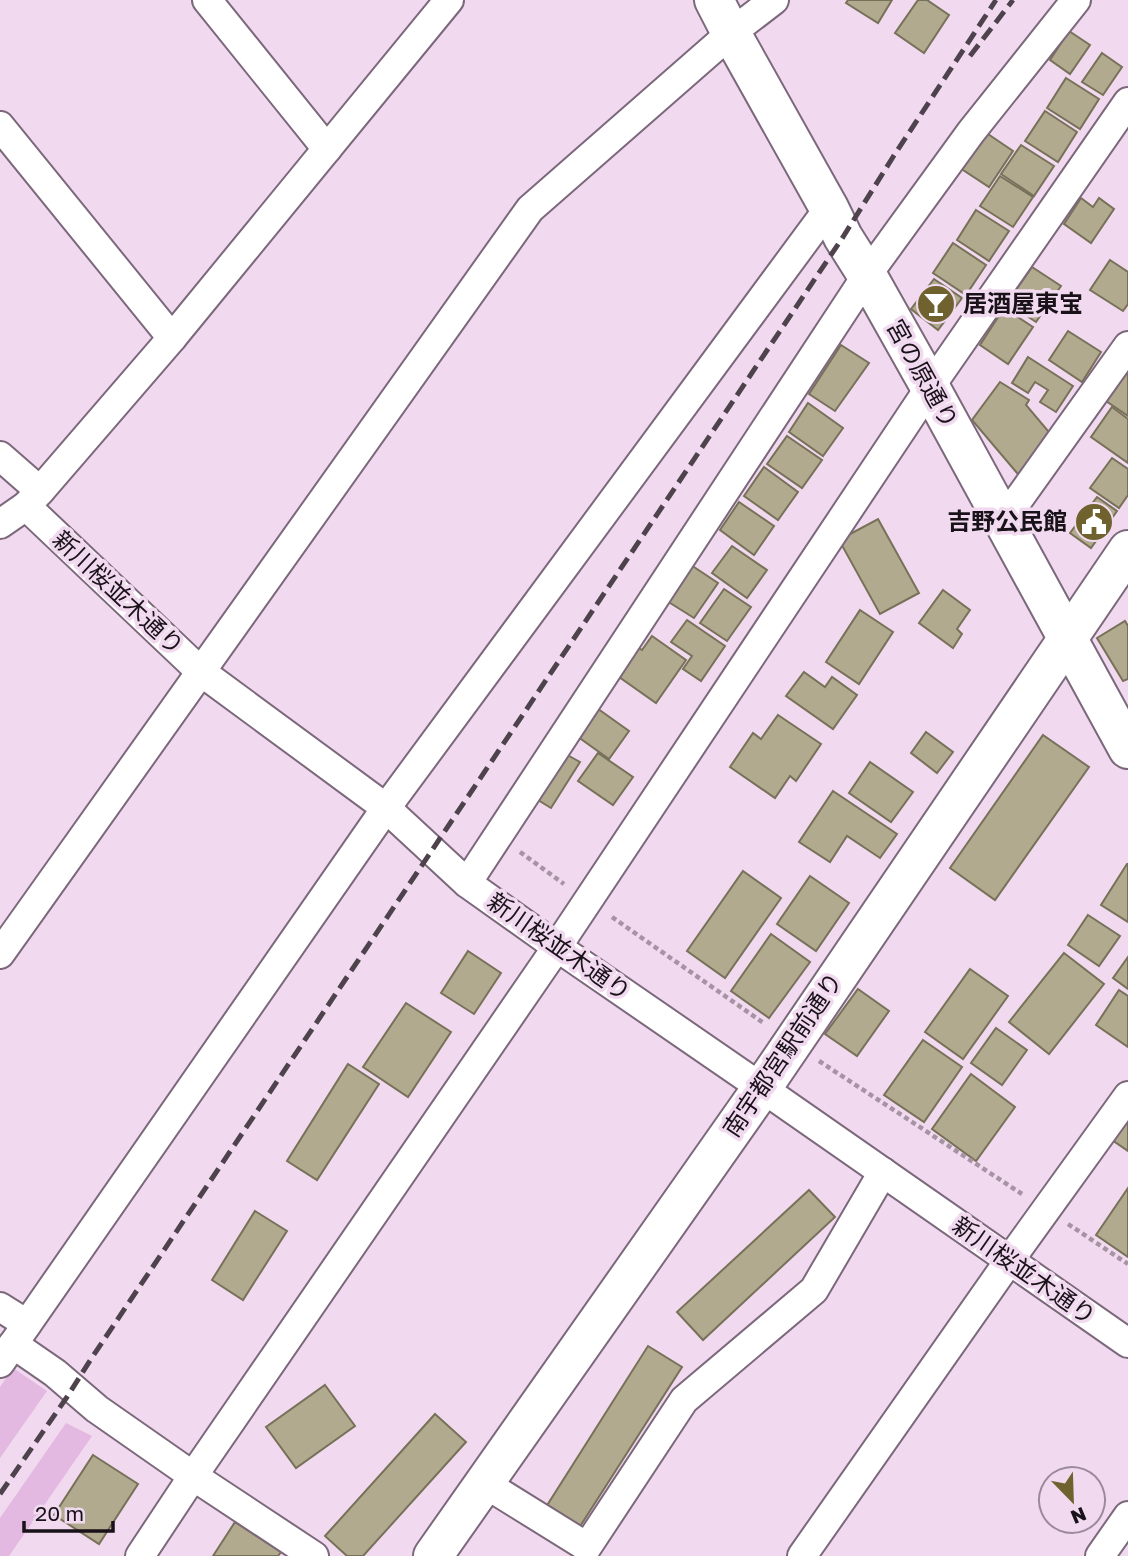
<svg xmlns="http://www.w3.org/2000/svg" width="1128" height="1556" viewBox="0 0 1128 1556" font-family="'Golos Text','Noto Sans JP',sans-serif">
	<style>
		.green { fill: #e3b8e1 }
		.building { fill: #b1aa8f; stroke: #787159; stroke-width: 2 }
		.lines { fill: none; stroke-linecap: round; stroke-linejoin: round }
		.street-casing { stroke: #7c687b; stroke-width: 32 }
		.secondary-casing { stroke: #7c687b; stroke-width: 42 }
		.path { stroke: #a694a4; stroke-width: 4.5; stroke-dasharray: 5 3.5; stroke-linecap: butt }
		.street { stroke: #fff; stroke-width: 28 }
		.secondary { stroke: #fff; stroke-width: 38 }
		.rail { stroke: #4e434d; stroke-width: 5; stroke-dasharray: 14 7; stroke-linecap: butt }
		.labels { text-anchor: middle; stroke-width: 7; stroke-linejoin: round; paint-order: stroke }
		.poi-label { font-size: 24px; font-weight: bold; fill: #191219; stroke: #f1daef; text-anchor: start }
		.street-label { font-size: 24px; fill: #191219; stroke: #f1daef }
	</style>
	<rect width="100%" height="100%" fill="#f1daef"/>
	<g class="green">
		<path d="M 13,1368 L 47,1391 L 0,1458 L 0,1387 Z"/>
		<path d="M 66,1423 L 92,1436 L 9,1556 L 0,1556 L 0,1518 Z"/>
	</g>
	<g class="building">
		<path d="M 848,0 L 892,0 L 878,23 L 846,3 Z"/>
		<path d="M 918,0 L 927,0 L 949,15 L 924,53 L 895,33 Z"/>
		<path d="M 1069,31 L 1090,45 L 1070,74 L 1050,60 Z"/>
		<path d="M 1102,53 L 1122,67 L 1103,95 L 1082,82 Z"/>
		<path d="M 1066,78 L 1099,99 L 1080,129 L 1047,108 Z"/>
		<path d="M 1045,111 L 1077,132 L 1058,162 L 1025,141 Z"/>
		<path d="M 985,132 L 1013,151 L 989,187 L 960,168 Z"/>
		<path d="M 1021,145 L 1054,166 L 1034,196 L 1001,174 Z"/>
		<path d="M 1000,176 L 1033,197 L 1013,227 L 980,206 Z"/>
		<path d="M 1081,198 L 1093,207 L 1099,198 L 1114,209 L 1091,243 L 1064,224 Z"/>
		<path d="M 976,210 L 1009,231 L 989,261 L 957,240 Z"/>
		<path d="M 953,243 L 986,265 L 966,295 L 933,273 Z"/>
		<path d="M 1110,260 L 1128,272 L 1128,304 L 1123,311 L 1090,290 Z"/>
		<path d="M 1032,267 L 1061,286 L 1036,322 L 1007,303 Z"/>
		<path d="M 934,279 L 962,298 L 938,330 L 911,309 Z"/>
		<path d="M 1004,308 L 1033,327 L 1008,364 L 980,345 Z"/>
		<path d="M 1068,331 L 1101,352 L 1082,382 L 1049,360 Z"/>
		<path d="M 841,345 L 869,363 L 835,411 L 809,394 Z"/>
		<path d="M 1028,357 L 1073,386 L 1056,412 L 1040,402 L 1048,390 L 1035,382 L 1028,393 L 1012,383 Z"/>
		<path d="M 1128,370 L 1128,416 L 1106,401 Z"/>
		<path d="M 1000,382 L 1029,400 L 1026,405 L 1054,438 L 1023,480 L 972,420 Z"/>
		<path d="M 808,403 L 843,428 L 823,456 L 789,432 Z"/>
		<path d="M 1112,407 L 1128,419 L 1128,463 L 1091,437 Z"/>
		<path d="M 787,436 L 822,460 L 802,488 L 767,464 Z"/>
		<path d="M 1112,458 L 1128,469 L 1128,495 L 1119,508 L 1090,488 Z"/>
		<path d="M 764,467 L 798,492 L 778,520 L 744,496 Z"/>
		<path d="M 1097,497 L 1117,511 L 1091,548 L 1070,533 Z"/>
		<path d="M 739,502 L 774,526 L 754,555 L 720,530 Z"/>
		<path d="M 878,519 L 919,593 L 880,614 L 839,540 Z"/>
		<path d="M 732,546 L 767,570 L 747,598 L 712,573 Z"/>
		<path d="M 691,565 L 718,583 L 694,618 L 667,601 Z"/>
		<path d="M 724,589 L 751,607 L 727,641 L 700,623 Z"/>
		<path d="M 943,590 L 970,610 L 957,629 L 962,634 L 953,648 L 919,623 Z"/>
		<path d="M 860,610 L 893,632 L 859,684 L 826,662 Z"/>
		<path d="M 687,620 L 725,646 L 701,681 L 683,669 L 692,656 L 671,642 Z"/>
		<path d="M 1125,621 L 1128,626 L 1128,679 L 1123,681 L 1097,638 Z"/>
		<path d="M 652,636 L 686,660 L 656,703 L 612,672 L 632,644 L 642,650 Z"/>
		<path d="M 804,672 L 825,687 L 832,677 L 857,695 L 833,729 L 786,696 Z"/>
		<path d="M 594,706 L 629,731 L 609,759 L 574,734 Z"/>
		<path d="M 778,715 L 821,744 L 796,781 L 790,776 L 775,798 L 730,767 L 753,733 L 761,739 Z"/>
		<path d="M 926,732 L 953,752 L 937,773 L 911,753 Z"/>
		<path d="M 1043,735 L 1089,767 L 995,900 L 950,868 Z"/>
		<path d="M 562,752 L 580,762 L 551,808 L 533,797 Z"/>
		<path d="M 598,753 L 633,777 L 613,805 L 578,781 Z"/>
		<path d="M 870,762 L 913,792 L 891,822 L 849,793 Z"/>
		<path d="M 833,791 L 897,834 L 880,858 L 847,836 L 830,862 L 799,842 Z"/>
		<path d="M 1127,864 L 1128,864 L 1128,922 L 1101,905 Z"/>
		<path d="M 743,871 L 781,898 L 725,978 L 687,951 Z"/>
		<path d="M 810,876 L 849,903 L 816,951 L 777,924 Z"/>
		<path d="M 1088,915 L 1120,936 L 1099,966 L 1068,945 Z"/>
		<path d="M 771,934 L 810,962 L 769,1018 L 731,991 Z"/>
		<path d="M 468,951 L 501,973 L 474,1014 L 441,993 Z"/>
		<path d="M 1064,953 L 1104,984 L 1049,1054 L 1009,1022 Z"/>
		<path d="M 1128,957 L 1128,989 L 1113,978 Z"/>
		<path d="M 970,969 L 1008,996 L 963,1059 L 925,1032 Z"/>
		<path d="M 858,989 L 889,1011 L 857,1056 L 825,1034 Z"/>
		<path d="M 1119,990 L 1128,996 L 1128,1047 L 1096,1025 Z"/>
		<path d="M 406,1003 L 451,1032 L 408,1097 L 363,1067 Z"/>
		<path d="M 996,1028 L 1027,1050 L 1002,1085 L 971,1063 Z"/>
		<path d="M 923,1040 L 962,1067 L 924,1122 L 884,1095 Z"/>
		<path d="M 348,1064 L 379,1084 L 317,1180 L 287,1161 Z"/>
		<path d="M 971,1074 L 1015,1107 L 976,1161 L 932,1129 Z"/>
		<path d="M 1128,1117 L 1128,1151 L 1112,1140 Z"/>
		<path d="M 1128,1188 L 1128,1257 L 1096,1235 Z"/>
		<path d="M 809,1190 L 835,1217 L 703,1340 L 677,1312 Z"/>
		<path d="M 255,1211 L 287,1231 L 243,1300 L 212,1280 Z"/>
		<path d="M 648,1346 L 682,1367 L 579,1528 L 546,1507 Z"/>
		<path d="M 325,1385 L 355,1426 L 296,1468 L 266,1427 Z"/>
		<path d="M 435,1414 L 466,1442 L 363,1556 L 347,1556 L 325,1536 Z"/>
		<path d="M 93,1455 L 138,1484 L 99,1544 L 54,1515 Z"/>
		<path d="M 235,1522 L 281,1552 L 278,1556 L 213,1556 Z"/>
	</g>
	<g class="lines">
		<defs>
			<g id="street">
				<path d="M 207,0 L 327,149"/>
				<path d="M 0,126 L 172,338"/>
				<path d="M 0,456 L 40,491"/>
				<path d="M 26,506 L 200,671 L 386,808 L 467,883 L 557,947 L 762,1088 L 1128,1343"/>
				<path d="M 1003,521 L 1128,346"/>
				<path d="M 0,524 L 26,506 L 40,491 L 172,338 L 449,0"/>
				<path d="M 467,883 L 867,275 L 971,132 L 1076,0"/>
				<path d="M 0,954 L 530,209 L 731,33 L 774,0"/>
				<path d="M 0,1307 L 27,1324"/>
				<path d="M 13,1344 L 55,1373 L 97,1409 L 193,1476 L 314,1556"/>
				<path d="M 0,1363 L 386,808 L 829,208"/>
				<path d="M 484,1483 L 587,1547 L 684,1400 L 814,1290 L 883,1172"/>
				<path d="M 140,1556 L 193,1476 L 557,947 L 930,387 L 1128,102"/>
				<path d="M 802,1556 L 1009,1261 L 1128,1096"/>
				<path d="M 1100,1556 L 1128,1516"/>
			</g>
			<g id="secondary">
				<path d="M 714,0 L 731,33 L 829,208 L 843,237 L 867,275 L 930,387 L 1128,749"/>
				<path d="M 433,1556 L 762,1088 L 1128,550"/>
			</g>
		</defs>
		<use href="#street" class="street-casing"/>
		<use href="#secondary" class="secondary-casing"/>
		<g class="path">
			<path d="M 520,852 L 564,884"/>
			<path d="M 612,917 L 765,1024"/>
			<path d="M 819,1061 L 1022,1194"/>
			<path d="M 1068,1224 L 1128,1264"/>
		</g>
		<use href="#street" class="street"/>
		<use href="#secondary" class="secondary"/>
		<g class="rail">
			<path d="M 970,56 L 1013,0"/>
			<path d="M 0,1494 L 67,1397 L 91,1359 L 843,237 L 893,157 L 996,0"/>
		</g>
	</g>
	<defs>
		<symbol id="bar-disc" viewBox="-11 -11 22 22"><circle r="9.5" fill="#6f622f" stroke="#f1daef"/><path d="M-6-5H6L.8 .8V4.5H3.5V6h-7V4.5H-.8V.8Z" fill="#fff"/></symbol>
		<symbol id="civic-disc" viewBox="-11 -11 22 22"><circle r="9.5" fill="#6f622f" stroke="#f1daef"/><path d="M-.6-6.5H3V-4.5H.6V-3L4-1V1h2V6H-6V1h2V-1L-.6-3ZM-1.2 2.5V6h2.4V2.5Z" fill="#fff"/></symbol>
	</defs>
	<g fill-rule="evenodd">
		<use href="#bar-disc" x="914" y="282" width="44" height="44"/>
		<use href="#civic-disc" x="1072" y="500" width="44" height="44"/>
	</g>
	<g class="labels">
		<g class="poi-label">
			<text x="963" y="312">居酒屋東宝</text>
			<text x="1067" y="530" text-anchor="end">吉野公民館</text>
		</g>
		<g class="street-label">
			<text transform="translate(922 374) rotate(61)" y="8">宮の原通り</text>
			<text transform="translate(118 593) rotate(43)" y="8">新川桜並木通り</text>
			<text transform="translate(559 947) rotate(35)" y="8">新川桜並木通り</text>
			<text transform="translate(783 1055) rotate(-56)" y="8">南宇都宮駅前通り</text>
			<text transform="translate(1024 1271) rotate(35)" y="8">新川桜並木通り</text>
		</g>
	</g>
	<g transform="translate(1072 1500) rotate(157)"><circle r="33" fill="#f1daef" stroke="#9b8a99" stroke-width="2"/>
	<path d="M0-5L12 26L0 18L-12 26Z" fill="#6f622f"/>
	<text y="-10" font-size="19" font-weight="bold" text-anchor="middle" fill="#191219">N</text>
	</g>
	<path d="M24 1521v10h89v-10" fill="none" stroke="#191219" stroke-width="3.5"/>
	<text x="35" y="1521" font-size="21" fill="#191219" stroke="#f1daef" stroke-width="5" paint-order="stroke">20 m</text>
</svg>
